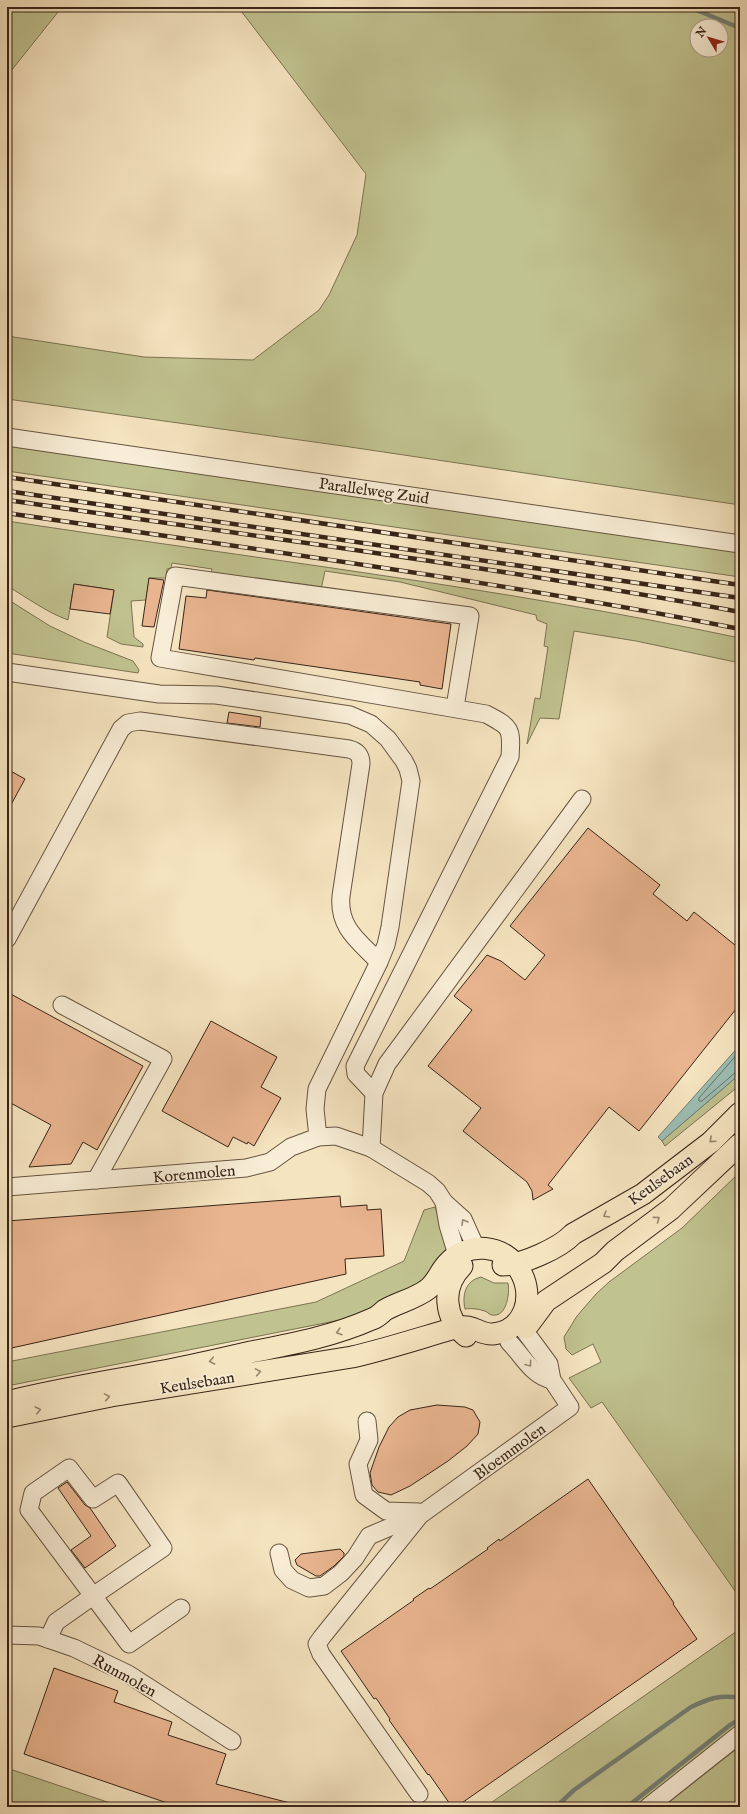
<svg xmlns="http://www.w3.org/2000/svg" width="747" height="1814" viewBox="0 0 747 1814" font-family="'IM FELL English',serif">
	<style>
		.green { fill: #c0c28f; stroke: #7c7353; fill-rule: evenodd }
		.water { fill: #9cbeb4; stroke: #748075 }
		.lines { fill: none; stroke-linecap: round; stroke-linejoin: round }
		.shore { stroke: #6a7166; stroke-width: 1 }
		.stream { stroke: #748075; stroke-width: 4.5 }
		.building { fill: #e9b590; stroke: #382417 }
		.minor-casing { stroke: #675441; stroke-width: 19 }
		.major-casing { stroke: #382417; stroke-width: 23 }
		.minor { stroke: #f8edd6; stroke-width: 17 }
		.major { stroke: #f5e4c0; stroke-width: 21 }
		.rail-casing { stroke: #382417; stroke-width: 4.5 }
		.rail { stroke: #f8edd6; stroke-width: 3; stroke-dasharray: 9; stroke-linecap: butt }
		.oneway { stroke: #96846c }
		.oneway2 { stroke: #988876 }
		.labels { text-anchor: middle; stroke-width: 3.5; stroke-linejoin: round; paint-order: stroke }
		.street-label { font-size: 16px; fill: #382417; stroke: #f8edd6 }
	</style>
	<rect width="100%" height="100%" fill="#f5e4c0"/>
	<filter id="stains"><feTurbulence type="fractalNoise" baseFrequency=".005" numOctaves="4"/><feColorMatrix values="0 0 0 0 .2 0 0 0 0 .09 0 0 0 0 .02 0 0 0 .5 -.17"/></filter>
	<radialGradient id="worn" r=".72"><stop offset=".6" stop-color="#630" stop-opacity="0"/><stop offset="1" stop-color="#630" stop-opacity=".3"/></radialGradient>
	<g class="green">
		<path d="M 7,7 L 62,7 L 7,76 Z"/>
		<path d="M 238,7 L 740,7 L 740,505 L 350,447 L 7,399 L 7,336 L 144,357 L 253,360 L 319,310 L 329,295 L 357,235 L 366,174 ZM 697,26 L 721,26 L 721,50 L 697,50 Z"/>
		<path d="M 7,444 L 740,552 L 740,577 L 7,471 Z"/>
		<path d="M 7,521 C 251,558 498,587 740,638 L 740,663 L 636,641 L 574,631 L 559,719 L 540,718 L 527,744 L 535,698 L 540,699 L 548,647 L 544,646 L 547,624 L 537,620 L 536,615 L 400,582 L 325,571 L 321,590 L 211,574 L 212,569 L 172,563 L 171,568 L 167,569 L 166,578 L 149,578 L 146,600 L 131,601 L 134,637 L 143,644 L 143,647 L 121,644 L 107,637 L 114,590 L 74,584 L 68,620 C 46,612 28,598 7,586 Z"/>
		<path d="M 7,599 L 50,626 L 84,642 L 133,661 L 139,670 L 138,673 L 7,653 Z"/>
		<path d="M 740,1074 L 740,1085 L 665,1146 L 662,1141 Z"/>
		<path d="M 740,1172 L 740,1598 L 602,1402 L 591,1408 L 569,1378 L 601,1362 L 593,1344 L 572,1355 L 566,1349 L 564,1337 L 577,1316 L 596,1294 L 609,1282 L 682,1228 Z"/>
		<path d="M 435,1207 L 446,1238 L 447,1252 L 421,1288 L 350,1318 L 7,1386 L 7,1362 L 316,1302 L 404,1261 L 424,1210 Z"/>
		<path d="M 481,1277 L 494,1283 L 508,1283 C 510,1292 507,1318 492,1315 C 490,1315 488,1313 487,1312 C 480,1309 472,1308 465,1309 C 462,1295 465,1281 481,1277 Z"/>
		<path d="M 740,1629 L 740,1728 L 640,1807 L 485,1807 Z"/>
		<path d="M 740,1747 L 740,1807 L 663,1807 L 730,1754 Z"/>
		<path d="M 7,1768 L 122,1807 L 7,1807 Z"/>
	</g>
	<path class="water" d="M 740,1045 L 740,1074 L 662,1141 L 658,1137 Z"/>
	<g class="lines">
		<path class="shore" d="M 740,1051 L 699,1098 L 699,1101 L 702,1101 L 736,1072 L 740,1071"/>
		<g class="stream">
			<path d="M 689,7 L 740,28"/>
			<path d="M 556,1807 L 574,1790 L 691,1707 C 708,1699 720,1694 740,1698"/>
			<path d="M 627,1807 L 730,1725 L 740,1719"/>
		</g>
	</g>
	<g class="building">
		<path d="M 149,578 L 164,580 L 154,627 L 142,626 Z"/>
		<path d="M 74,584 L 114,590 L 110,614 L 70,609 Z"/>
		<path d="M 207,590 L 451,624 L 442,689 L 420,685 L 420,682 L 255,658 L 254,660 L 179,649 L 186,596 L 206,598 Z"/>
		<path d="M 229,712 L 261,717 L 260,727 L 227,723 Z"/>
		<path d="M 7,769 L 25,779 L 7,812 Z"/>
		<path d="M 588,828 L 660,885 L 653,894 L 687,921 L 694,912 L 740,949 L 740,1004 L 639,1131 L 609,1107 L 548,1185 L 553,1189 L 533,1200 L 532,1191 L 527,1182 L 463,1131 L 481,1108 L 428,1066 L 472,1010 L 454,996 L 487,955 L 501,961 L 525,980 L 545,955 L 510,926 Z"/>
		<path d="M 7,992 L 143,1066 L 97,1150 L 83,1142 L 71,1164 L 29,1167 L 51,1125 L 7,1101 Z"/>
		<path d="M 211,1021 L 277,1057 L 261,1087 L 281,1098 L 254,1146 L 248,1142 L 247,1144 L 233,1137 L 228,1147 L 162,1111 Z"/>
		<path d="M 340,1196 L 341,1207 L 367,1205 L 367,1210 L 381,1209 L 384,1256 L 345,1259 L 346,1274 L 7,1349 L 7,1221 Z"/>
		<path d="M 437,1405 L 465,1407 L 473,1410 L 480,1422 L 478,1434 L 467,1446 L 448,1461 L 410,1486 L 391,1495 L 378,1492 L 372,1485 L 370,1473 L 379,1447 L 389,1427 L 398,1417 L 410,1410 Z"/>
		<path d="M 588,1479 L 674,1603 L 673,1604 L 697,1639 L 456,1807 L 452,1807 L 429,1774 L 428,1775 L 389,1720 L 390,1719 L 376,1698 L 374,1699 L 341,1651 L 414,1600 L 413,1599 L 429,1588 L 430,1589 L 488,1549 L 487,1548 L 499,1539 L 500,1541 Z"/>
		<path d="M 67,1482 L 85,1505 L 90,1508 L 116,1546 L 85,1568 L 71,1550 L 91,1536 L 58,1488 Z"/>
		<path d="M 340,1549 L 344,1553 L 344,1556 L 334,1566 L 320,1576 L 316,1576 L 297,1565 L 295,1560 L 301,1554 Z"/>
		<path d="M 54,1668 L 118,1691 L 114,1702 L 172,1722 L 168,1735 L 226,1754 L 216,1784 L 290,1803 L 290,1807 L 179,1807 L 24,1754 Z"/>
	</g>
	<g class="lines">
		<defs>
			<g id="minor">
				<path d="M 7,437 L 740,544"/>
				<path d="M 7,672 L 159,694 L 216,695 L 350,715 L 371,724 L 388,739 L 404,761 L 408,769 L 411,781 L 390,927 L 386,945 L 379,962 L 317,1089 L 315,1109 L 318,1137"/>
				<path d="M 7,939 L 121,729 L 128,723 L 140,721 L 349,749 C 357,751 361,755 361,764 L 341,896 C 338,928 359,941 379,962"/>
				<path d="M 62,1005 L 163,1059 L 96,1180"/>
				<path d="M 374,1093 L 356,1074 L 355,1066 L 510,757 C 512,728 511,727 486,714 L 160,658 L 175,576 L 470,616 L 455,707"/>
				<path d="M 371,1148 L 374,1093 L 387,1064 L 582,799"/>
				<path d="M 7,1187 L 246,1168 L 270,1162 L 291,1147 L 318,1137 L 336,1136 L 371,1148 L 428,1183 L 437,1191 L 444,1202 L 463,1219 L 476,1248"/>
				<path d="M 444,1202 L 448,1225 L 457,1255"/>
				<path d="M 509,1342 C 523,1356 532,1376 552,1380"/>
				<path d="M 367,1421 L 369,1440 L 358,1464 L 364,1495 L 386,1511 L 419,1512"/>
				<path d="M 279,1553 L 283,1570 L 292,1580 L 309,1588 L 324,1586 L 341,1573 L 355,1558 L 369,1536 L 423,1513 L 570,1407 L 552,1380 L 549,1364 L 524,1330"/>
				<path d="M 7,1635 L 39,1636 L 74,1648 L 128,1674 L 232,1741"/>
				<path d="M 48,1639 L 56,1622 L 93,1596 L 163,1548 L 118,1483 L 93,1499 L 69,1468 L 33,1493 L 29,1510 L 129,1644 L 181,1608"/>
				<path d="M 419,1794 L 321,1654 L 317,1644 L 322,1637 L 421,1514"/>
				<path d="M 648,1807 L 740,1734"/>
			</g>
			<g id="major">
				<path d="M 503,1265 C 522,1265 560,1248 573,1234 L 643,1194 L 711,1142 L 740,1113"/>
				<path d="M 462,1266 C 441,1287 444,1318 466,1336"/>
				<path d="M 526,1328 L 546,1301 L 603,1263 L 615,1251 L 671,1209 L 740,1144"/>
				<path d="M 7,1402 C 62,1388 118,1380 174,1369 C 199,1364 225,1358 251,1352 C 292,1344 334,1336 372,1319 C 378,1317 381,1313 385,1310 C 399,1302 415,1299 428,1289 C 437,1282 439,1273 447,1264 C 467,1241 504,1243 520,1271 C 535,1296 525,1331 493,1334 C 479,1335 473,1323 455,1328 C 420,1338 387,1349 352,1357 L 111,1396 L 7,1417"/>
			</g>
		</defs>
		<use href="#minor" class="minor-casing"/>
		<use href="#major" class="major-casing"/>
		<use href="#minor" class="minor"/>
		<use href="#major" class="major"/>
		<defs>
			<g id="rail">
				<path d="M 7,477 L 740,585"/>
				<path d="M 7,491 L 740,598"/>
				<path d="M 7,500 C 251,536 497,567 740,612"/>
				<path d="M 7,513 C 252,549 497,581 740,629"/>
			</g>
		</defs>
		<use href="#rail" class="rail-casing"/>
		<use href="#rail" class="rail"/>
	</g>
	<defs><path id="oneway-chevron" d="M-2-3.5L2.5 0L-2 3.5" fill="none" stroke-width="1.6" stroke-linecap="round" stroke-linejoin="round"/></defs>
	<g class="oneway">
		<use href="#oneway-chevron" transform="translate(712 1140) rotate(138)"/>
		<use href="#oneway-chevron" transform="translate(606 1215) rotate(150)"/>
		<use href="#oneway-chevron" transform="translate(657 1219) rotate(-37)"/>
		<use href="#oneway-chevron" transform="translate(339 1332) rotate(164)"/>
		<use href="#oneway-chevron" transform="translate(212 1361) rotate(168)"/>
		<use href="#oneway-chevron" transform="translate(258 1372) rotate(-10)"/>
		<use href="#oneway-chevron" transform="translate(107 1397) rotate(-10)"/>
		<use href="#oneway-chevron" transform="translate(38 1410) rotate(-13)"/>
	</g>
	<g class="oneway2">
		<use href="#oneway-chevron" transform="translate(464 1222) rotate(-120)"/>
		<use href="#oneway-chevron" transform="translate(529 1364) rotate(53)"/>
	</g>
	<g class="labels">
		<g class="street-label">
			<text transform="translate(374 490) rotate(8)" y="6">Parallelweg Zuid</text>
			<text transform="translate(194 1173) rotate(-5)" y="6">Korenmolen</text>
			<text transform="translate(660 1179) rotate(-36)" y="6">Keulsebaan</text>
			<text transform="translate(197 1382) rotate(-9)" y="6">Keulsebaan</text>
			<text transform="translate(509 1451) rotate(-36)" y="6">Bloemmolen</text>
			<text transform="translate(125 1675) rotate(29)" y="6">Runmolen</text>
		</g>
	</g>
	<rect width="747" height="1814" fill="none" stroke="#f5e4c0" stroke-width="24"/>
	<rect x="8" y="8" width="731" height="1798" fill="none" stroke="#382417" stroke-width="2"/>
	<rect x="12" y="12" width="723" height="1790" fill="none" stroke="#382417"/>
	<g transform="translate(709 38) rotate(308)"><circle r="19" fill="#f8edd6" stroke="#ab9d8a"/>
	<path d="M0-3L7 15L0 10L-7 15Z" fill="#8f2418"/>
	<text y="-6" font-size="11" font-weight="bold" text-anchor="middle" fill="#382417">N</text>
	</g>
	<rect width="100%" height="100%" filter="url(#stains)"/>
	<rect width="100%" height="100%" fill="url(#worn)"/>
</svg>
